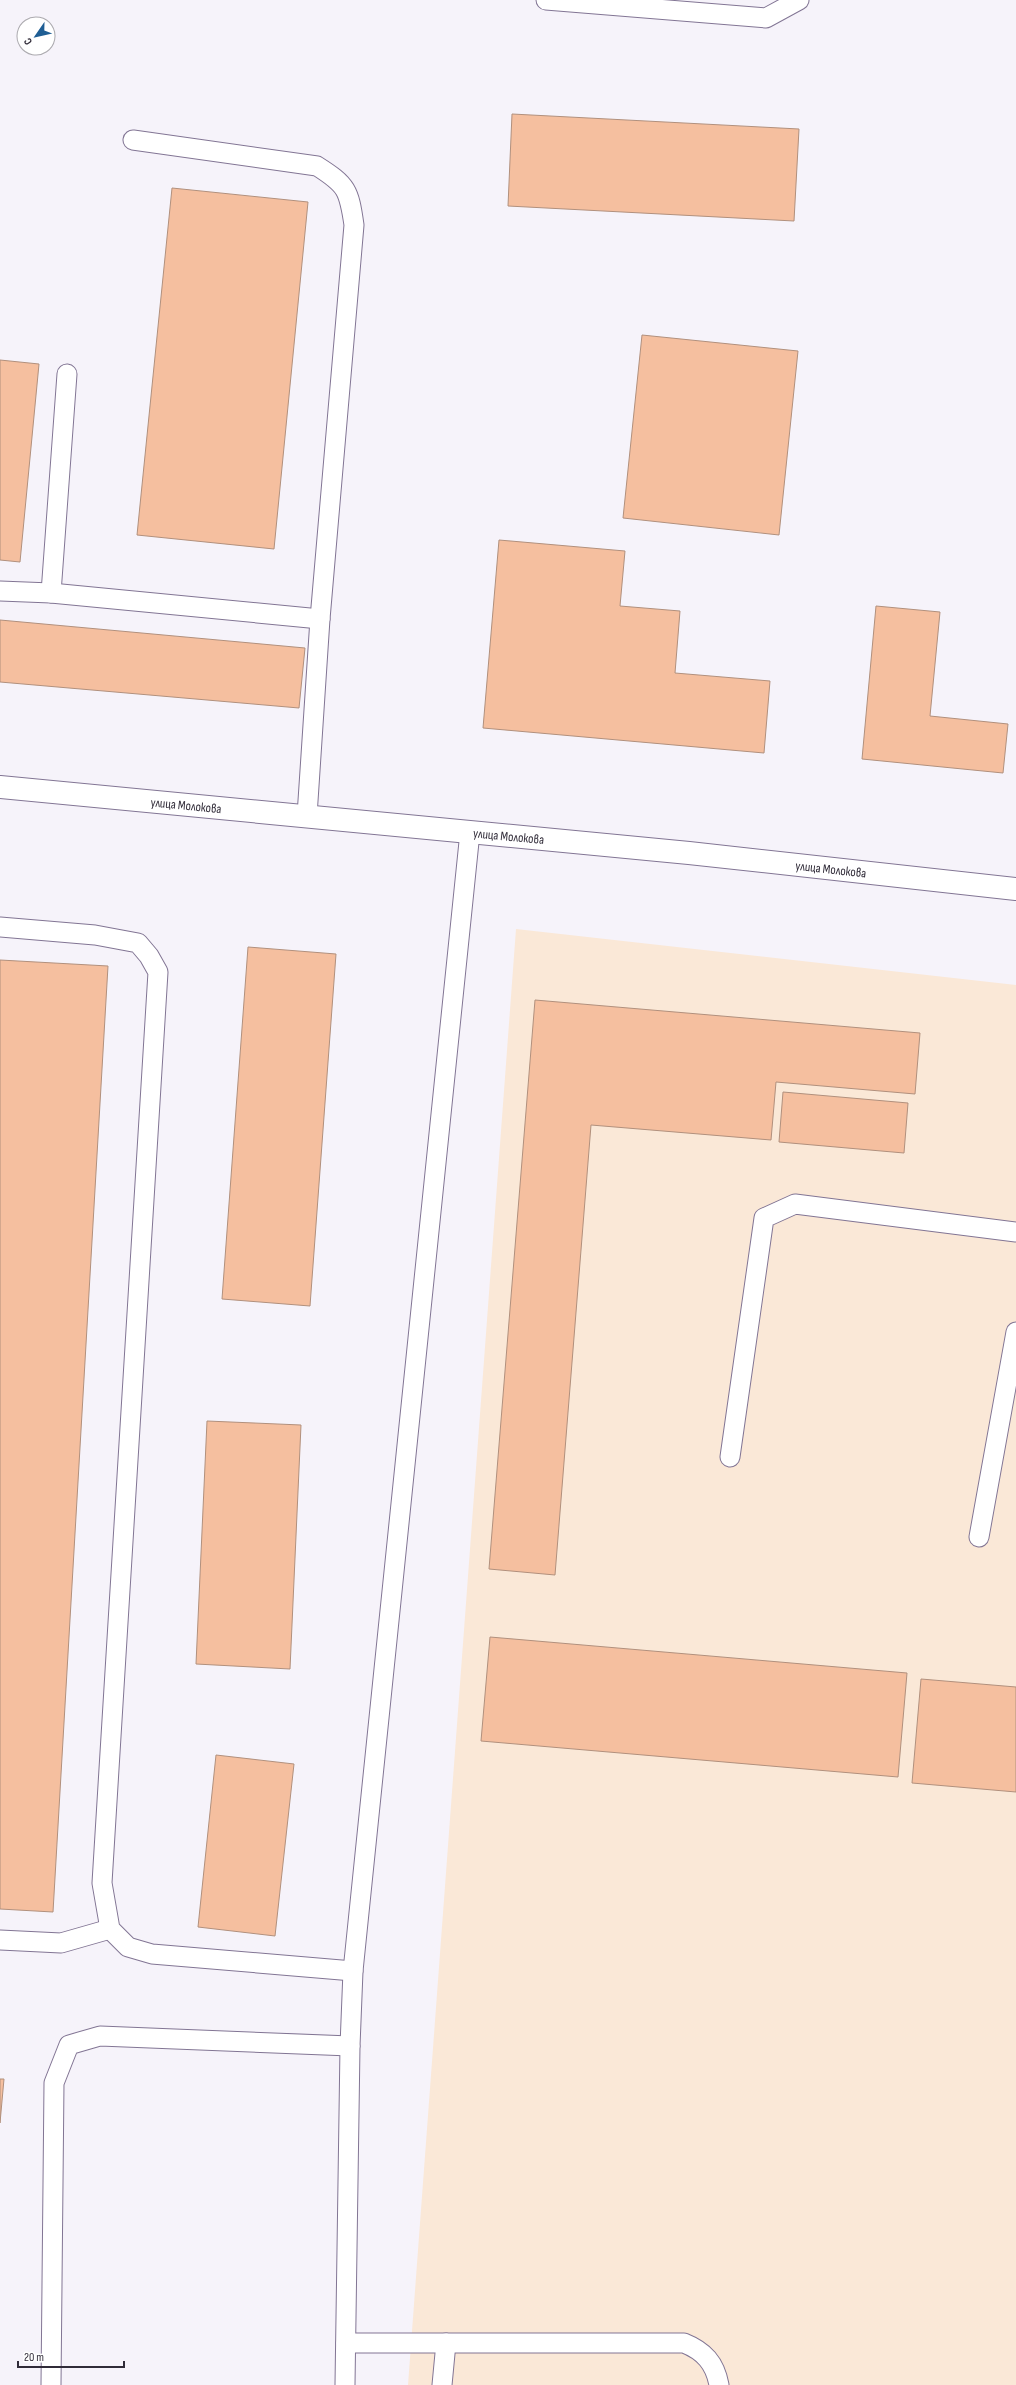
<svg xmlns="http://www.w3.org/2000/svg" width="1016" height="2385" viewBox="0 0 1016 2385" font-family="'Sofia Sans Condensed',sans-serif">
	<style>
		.industrial { fill: #fae8d7 }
		.building { fill: #f5bf9f; stroke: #b1907d }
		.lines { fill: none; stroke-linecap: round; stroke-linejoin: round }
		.service-casing { stroke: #827594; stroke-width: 21 }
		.tertiary-casing { stroke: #827594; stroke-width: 24 }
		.service { stroke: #fff; stroke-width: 19 }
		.tertiary { stroke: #fff; stroke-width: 22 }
		.labels { text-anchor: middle; stroke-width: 4; stroke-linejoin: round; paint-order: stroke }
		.street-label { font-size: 13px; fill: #302b38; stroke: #fff }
	</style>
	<rect width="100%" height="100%" fill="#f6f3fa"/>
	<path class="industrial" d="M 516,929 L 1016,985 L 1016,2385 L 408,2385 Z"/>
	<g class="building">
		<path d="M 512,114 L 799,129 L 794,221 L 508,206 Z"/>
		<path d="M 172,188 L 308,202 L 274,549 L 137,535 Z"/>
		<path d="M 642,335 L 798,351 L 779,535 L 623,518 Z"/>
		<path d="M 0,360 L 39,364 L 20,562 L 0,560 Z"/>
		<path d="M 499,540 L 625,551 L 620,606 L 680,611 L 675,673 L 770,681 L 764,753 L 483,728 Z"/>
		<path d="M 876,606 L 940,612 L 930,716 L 1008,724 L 1003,773 L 862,759 Z"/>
		<path d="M 0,620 L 305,648 L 299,708 L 0,682 Z"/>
		<path d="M 248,947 L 336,954 L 310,1306 L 222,1299 Z"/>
		<path d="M 0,960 L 108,966 L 53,1912 L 0,1909 Z"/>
		<path d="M 535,1000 L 920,1033 L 915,1094 L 776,1082 L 771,1140 L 591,1125 L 555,1575 L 489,1569 Z"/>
		<path d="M 783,1092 L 908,1103 L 904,1153 L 779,1142 Z"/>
		<path d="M 207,1421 L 301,1425 L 290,1669 L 196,1664 Z"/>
		<path d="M 490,1637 L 907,1673 L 898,1777 L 481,1741 Z"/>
		<path d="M 921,1679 L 1016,1687 L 1016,1792 L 912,1783 Z"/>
		<path d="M 216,1755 L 294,1764 L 275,1936 L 198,1927 Z"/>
		<path d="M 0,2079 L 4,2079 L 0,2123 Z"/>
	</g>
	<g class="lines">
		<defs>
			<g id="service">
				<path d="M 546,0 L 766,18 L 799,0"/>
				<path d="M 133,140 L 317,166 C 347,185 349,190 354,225 L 320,619 L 307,816"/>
				<path d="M 0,591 L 51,593 L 320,619"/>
				<path d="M 51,593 L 67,374"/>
				<path d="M 0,927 L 95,935 L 138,943 L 149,956 L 158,972 L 102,1883 L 110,1929 L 128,1947 L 152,1954 L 353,1971"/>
				<path d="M 730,1457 L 764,1218 L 795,1204 L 1016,1232"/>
				<path d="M 979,1537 L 1016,1332"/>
				<path d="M 0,1940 L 61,1943 L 110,1929"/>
				<path d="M 346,2343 L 684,2343 C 704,2351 715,2363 719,2385"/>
				<path d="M 51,2385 L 54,2083 L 69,2045 L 100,2036 L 350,2046"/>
				<path d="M 345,2385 L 350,2046 L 353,1971 L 470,832"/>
				<path d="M 442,2385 L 446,2343"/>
			</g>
			<g id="tertiary">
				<path id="s1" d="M 0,787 L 689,853 L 1016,889"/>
			</g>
		</defs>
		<use href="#service" class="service-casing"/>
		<use href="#tertiary" class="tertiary-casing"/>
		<use href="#service" class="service"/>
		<use href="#tertiary" class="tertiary"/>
	</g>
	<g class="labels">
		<g class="street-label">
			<text dy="5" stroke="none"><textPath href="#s1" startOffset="187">улица Молокова</textPath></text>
			<text dy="5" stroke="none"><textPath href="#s1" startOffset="511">улица Молокова</textPath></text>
			<text dy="5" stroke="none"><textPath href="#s1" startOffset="835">улица Молокова</textPath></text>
		</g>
	</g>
	<g transform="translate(36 36) rotate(236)"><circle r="19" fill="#ffffff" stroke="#acaaaf"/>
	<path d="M0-3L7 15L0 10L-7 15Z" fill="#1f5e94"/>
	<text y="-6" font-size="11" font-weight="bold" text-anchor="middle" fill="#302b38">С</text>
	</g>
	<path d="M18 2361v6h106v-6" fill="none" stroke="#302b38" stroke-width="2"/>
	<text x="24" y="2361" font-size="12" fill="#302b38" stroke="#ffffff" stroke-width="3" paint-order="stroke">20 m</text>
</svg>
